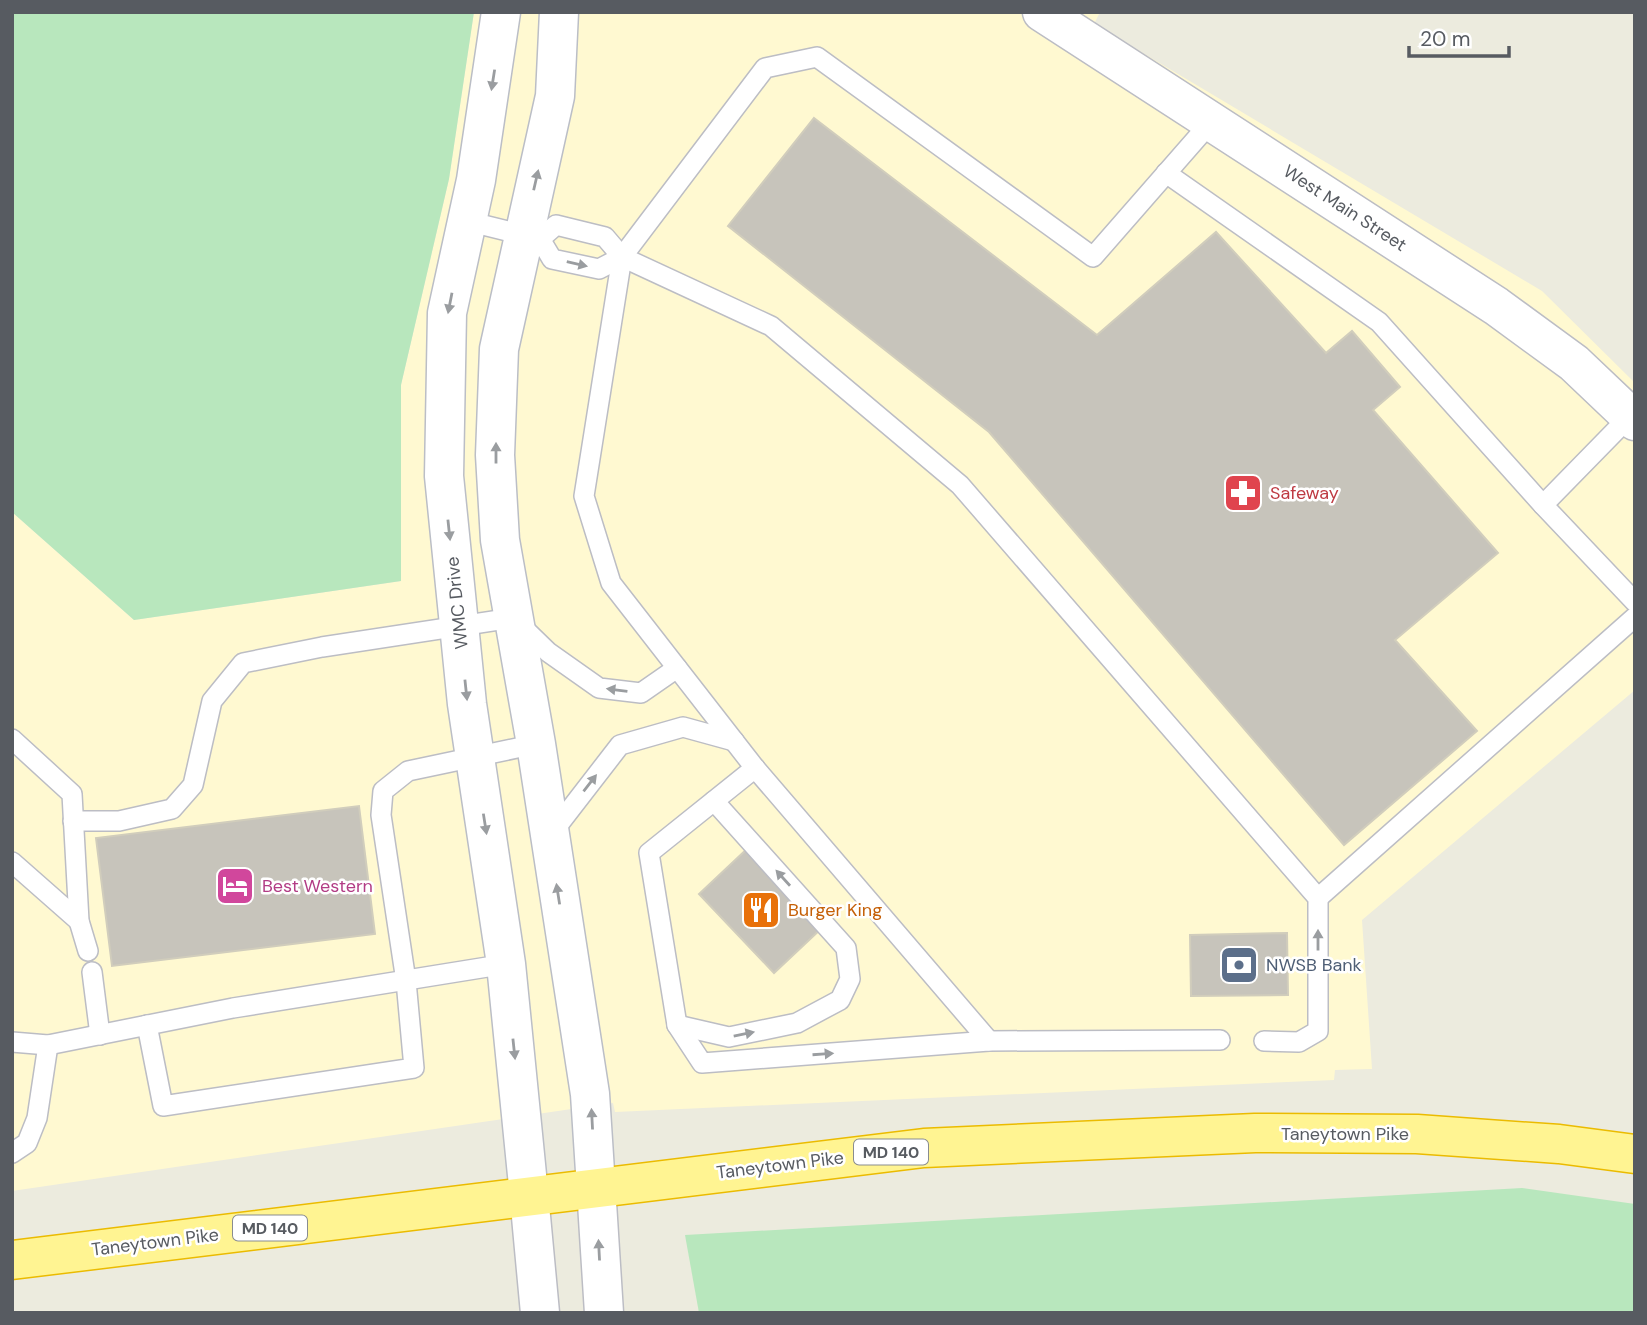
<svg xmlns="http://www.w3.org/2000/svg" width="1647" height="1325" viewBox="0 0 1647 1325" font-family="'DM Sans',sans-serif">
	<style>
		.commercial { fill: #fff9d1 }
		.green { fill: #b8e7bd }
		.building { fill: #c7c4bb; stroke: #d1cdbc; stroke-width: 2 }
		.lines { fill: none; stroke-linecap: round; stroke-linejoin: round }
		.service-casing { stroke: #bcbdc4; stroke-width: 22 }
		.minor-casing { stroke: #bcbdc4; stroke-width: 41 }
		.secondary-casing { stroke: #bbbec6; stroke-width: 41 }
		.trunk-casing { stroke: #ebbb00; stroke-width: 41 }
		.service { stroke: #fff; stroke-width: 19 }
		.minor { stroke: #fff; stroke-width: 38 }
		.secondary { stroke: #fff; stroke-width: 38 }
		.trunk { stroke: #fff492; stroke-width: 38 }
		.oneway { fill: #9a9da0 }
		.labels { text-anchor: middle; stroke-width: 5; stroke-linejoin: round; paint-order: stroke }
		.shield { fill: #fff; stroke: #898c90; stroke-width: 2 }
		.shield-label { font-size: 16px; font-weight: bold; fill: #575b61 }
		.street-label { font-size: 18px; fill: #575b61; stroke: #fff }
		.health-label { font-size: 18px; fill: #be3a42; stroke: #fff; text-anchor: start }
		.hotel-label { font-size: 18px; fill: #b23c85; stroke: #fff; text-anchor: start }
		.food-label { font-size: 18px; fill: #c56008; stroke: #fff; text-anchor: start }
		.service-label { font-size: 18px; fill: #4e5e75; stroke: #fff; text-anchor: start }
	</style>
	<rect width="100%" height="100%" fill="#ecebde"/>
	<path class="commercial" d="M 474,12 L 1100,12 L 1094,24 L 1542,291 L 1635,383 L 1635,690 L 1362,920 L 1372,1069 L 1335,1070 L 1334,1080 L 615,1112 L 613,1103 L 12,1191 L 12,512 L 134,620 L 401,581 L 401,385 L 449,179 Z"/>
	<g class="green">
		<path d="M 12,12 L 474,12 L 449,179 L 401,385 L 401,581 L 134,620 L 12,512 Z"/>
		<path d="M 1522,1188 L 1635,1204 L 1635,1313 L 699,1313 L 685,1235 Z"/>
	</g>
	<g class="building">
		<path d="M 814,118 L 1097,335 L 1216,232 L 1326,353 L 1352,331 L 1400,387 L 1373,410 L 1498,553 L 1395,640 L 1477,731 L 1344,845 L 989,432 L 728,226 Z"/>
		<path d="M 359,806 L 375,934 L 112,966 L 96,838 Z"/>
		<path d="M 748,848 L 823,927 L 774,973 L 699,894 Z"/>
		<path d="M 1287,933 L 1288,995 L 1191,996 L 1190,935 Z"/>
	</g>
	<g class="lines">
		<defs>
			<g id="service">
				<path d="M 1166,173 L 1379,322 L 1543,505"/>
				<path d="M 467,221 L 540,239 L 552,259 L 599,269 L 622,257 L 765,68 L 817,57 L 1093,257 L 1211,122"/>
				<path d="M 540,239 L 556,225 L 605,237 L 622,257 L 771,326 L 960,485 L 1318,898 L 1318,1031 L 1299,1042 L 1264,1041"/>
				<path d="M 622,257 L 584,496 L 611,583 L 755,768 L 989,1041"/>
				<path d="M 1630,416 L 1543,505 L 1635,602"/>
				<path d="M 12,739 L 72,794 L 79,921 L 88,951"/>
				<path d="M 755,768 L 649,853 L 677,1025 L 702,1063 L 989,1041 L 1220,1040"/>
				<path d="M 73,821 L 119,821 L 172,809 L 193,785 L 212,701 L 243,663 L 322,647 L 513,618 L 548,652 L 599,688 L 641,693 L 677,668"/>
				<path d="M 552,833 L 620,745 L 683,727 L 734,741"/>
				<path d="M 12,862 L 79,921"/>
				<path d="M 1318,898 L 1635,617"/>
				<path d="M 92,972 L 100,1035"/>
				<path d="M 147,1025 L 163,1106 L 414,1068 L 406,981 L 381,815 L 383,791 L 408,771 L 536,744"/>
				<path d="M 677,1025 L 729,1037 L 797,1023 L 840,1000 L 850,979 L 846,948 L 714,801"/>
				<path d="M 12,1042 L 48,1045 L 233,1008 L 506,964"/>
				<path d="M 12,1153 L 27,1143 L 37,1118 L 48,1045"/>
			</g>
			<g id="minor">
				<path d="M 1042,12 L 1496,306 L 1574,363 L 1635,421"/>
				<path d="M 596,1187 L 604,1313"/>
				<path d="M 529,1195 L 540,1313"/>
			</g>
			<g id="secondary">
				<path d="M 501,12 L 476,180 L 447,313 L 444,476 L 467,704 L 506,964 L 529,1195"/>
				<path d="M 559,12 L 555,96 L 499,349 L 495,455 L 500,540 L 536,744 L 590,1094 L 596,1187"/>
			</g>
			<path id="trunk" d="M 12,1260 L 924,1148 L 1255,1133 L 1417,1134 L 1559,1144 L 1635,1154"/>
		</defs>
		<use href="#service" class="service-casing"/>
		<use href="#minor" class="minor-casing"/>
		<use href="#secondary" class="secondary-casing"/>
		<use href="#trunk" class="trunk-casing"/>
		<use href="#service" class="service"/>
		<use href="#minor" class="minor"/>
		<use href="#secondary" class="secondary"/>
		<use href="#trunk" class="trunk"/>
	</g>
	<defs><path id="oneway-solid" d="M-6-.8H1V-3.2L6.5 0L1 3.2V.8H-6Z" transform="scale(1.75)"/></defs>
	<g class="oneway">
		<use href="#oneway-solid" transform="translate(493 80) rotate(99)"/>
		<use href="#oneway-solid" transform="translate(536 180) rotate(-77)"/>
		<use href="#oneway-solid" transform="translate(577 264) rotate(13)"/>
		<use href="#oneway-solid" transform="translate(450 303) rotate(101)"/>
		<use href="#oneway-solid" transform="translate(496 453) rotate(-90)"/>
		<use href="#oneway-solid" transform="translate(449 530) rotate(84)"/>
		<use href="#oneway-solid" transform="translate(466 690) rotate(84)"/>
		<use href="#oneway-solid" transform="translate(617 690) rotate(-173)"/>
		<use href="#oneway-solid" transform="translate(590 783) rotate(-52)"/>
		<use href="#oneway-solid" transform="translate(485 824) rotate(81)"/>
		<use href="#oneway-solid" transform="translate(783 878) rotate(-132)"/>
		<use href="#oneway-solid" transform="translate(558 894) rotate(-99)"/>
		<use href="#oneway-solid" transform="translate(1318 940) rotate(-90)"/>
		<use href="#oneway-solid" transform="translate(744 1034) rotate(-11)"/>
		<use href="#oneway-solid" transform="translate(514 1049) rotate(84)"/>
		<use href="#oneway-solid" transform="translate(823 1054) rotate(-4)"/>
		<use href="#oneway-solid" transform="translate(592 1119) rotate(-93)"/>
		<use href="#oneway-solid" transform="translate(599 1250) rotate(-93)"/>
	</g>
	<defs>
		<symbol id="pharmacy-square" viewBox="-11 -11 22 22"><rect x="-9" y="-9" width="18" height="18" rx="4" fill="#e0444e" stroke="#fff"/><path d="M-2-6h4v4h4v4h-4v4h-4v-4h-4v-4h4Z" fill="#fff"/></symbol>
		<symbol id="hotel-square" viewBox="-11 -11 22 22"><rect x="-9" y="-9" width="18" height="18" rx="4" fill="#d1479c" stroke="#fff"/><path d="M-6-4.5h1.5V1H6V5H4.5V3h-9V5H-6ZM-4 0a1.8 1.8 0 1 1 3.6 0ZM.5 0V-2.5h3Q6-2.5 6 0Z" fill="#fff"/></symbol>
		<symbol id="restaurant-square" viewBox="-11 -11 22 22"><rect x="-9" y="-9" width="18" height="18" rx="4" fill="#e8710a" stroke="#fff"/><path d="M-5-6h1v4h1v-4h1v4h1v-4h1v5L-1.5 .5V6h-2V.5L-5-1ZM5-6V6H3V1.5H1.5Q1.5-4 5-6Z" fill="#fff"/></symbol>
		<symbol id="bank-square" viewBox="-11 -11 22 22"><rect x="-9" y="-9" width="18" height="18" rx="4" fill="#5c6f8a" stroke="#fff"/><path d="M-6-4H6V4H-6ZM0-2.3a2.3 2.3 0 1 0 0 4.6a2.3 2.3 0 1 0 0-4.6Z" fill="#fff"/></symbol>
	</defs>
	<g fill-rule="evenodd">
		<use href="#pharmacy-square" x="1221" y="471" width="44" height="44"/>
		<use href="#hotel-square" x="213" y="864" width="44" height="44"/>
		<use href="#restaurant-square" x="739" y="888" width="44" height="44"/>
		<use href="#bank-square" x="1217" y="943" width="44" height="44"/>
	</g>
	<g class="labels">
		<g class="shield">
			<rect x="854" y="1139.5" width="74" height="25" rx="5"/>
			<rect x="233" y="1215.5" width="74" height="25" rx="5"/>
		</g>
		<g class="shield-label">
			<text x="891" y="1158">MD 140</text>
			<text x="270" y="1234">MD 140</text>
		</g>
		<g class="street-label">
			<text transform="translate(1345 208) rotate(33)" y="6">West Main Street</text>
			<text transform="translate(457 603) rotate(-96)" y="6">WMC Drive</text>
			<text x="1345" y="1140">Taneytown Pike</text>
			<text transform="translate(780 1165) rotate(-7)" y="6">Taneytown Pike</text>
			<text transform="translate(155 1242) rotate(-7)" y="6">Taneytown Pike</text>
		</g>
		<g class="health-label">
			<text x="1270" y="499">Safeway</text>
		</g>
		<g class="hotel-label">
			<text x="262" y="892">Best Western</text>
		</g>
		<g class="food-label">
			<text x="788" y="916">Burger King</text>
		</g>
		<g class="service-label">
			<text x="1266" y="971">NWSB Bank</text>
		</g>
	</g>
	<rect width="1647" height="1325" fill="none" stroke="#575b61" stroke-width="28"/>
	<path d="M1409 46v10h100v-10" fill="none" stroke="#575b61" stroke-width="3.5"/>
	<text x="1420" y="46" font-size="21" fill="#575b61" stroke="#ffffff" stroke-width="5" paint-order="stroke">20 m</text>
</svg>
